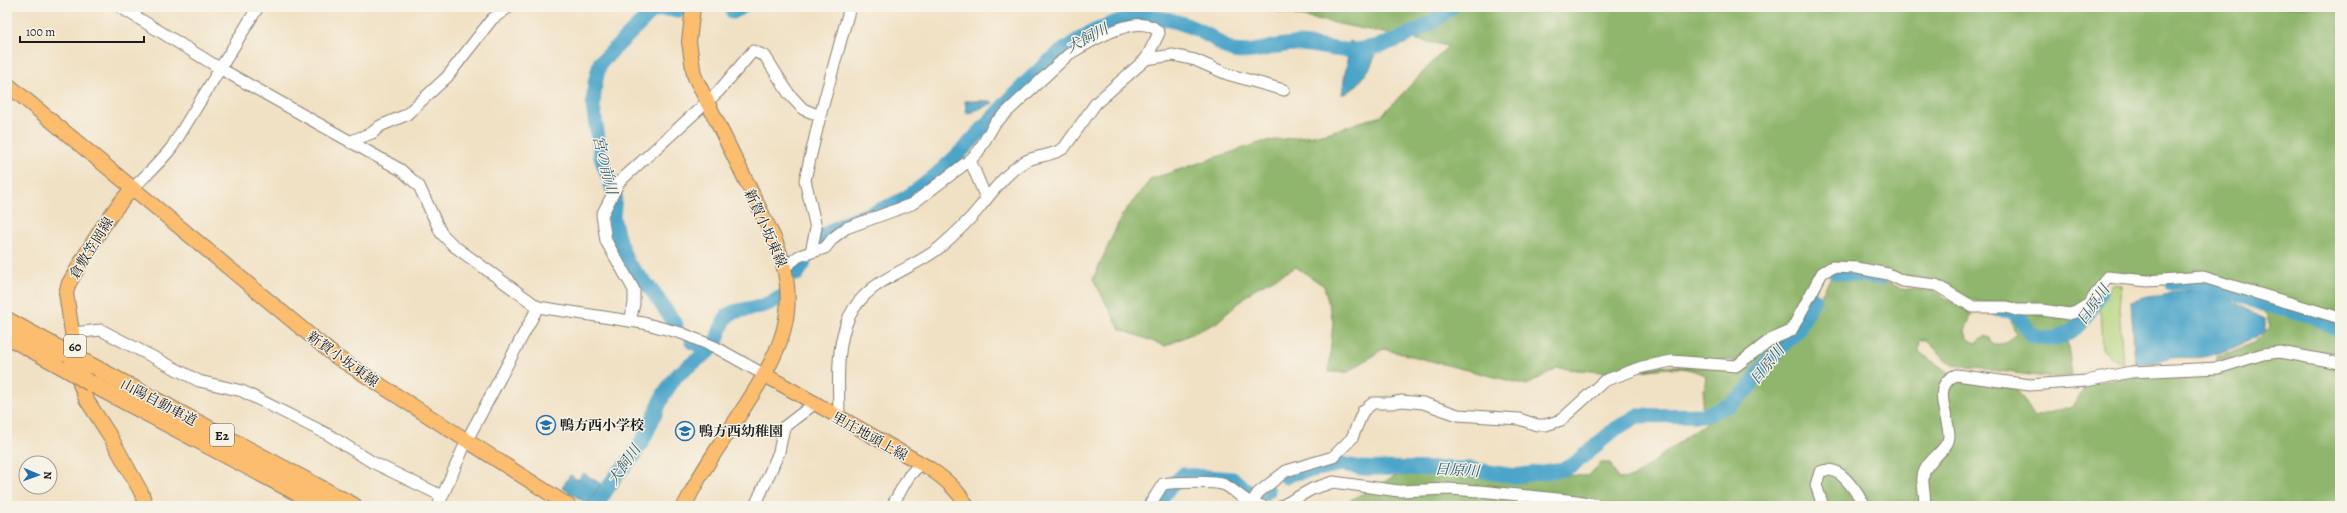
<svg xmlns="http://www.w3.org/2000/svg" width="2347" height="513" viewBox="0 0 2347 513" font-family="Alegreya,'Noto Serif JP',serif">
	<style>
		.green { fill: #b4d57c; stroke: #68784c }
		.forest { fill: #8fb66c; stroke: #566944 }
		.water { fill: #4ca5c9; stroke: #346072 }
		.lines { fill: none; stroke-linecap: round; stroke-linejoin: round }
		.river { stroke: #4ca5c9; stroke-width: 15 }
		.minor-casing { stroke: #867e70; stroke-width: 13 }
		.major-casing { stroke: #867e70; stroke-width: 16 }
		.highway-casing { stroke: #867e70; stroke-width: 18 }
		.minor { stroke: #fff; stroke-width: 11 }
		.major { stroke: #fcbd6e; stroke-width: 14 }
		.highway { stroke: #fcbd6e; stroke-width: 16 }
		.highway-bridge-casing { stroke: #867e70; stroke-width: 18; stroke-linecap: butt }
		.highway-bridge { stroke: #fcbd6e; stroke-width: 16 }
		.labels { text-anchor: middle; stroke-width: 3; stroke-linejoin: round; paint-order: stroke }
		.shield { fill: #f7f3e8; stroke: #5e5c59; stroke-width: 1 }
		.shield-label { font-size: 13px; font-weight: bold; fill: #1c1c1c }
		.street-label { font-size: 14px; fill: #1c1c1c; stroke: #f7f3e8 }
		.poi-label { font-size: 14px; font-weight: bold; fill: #1c1c1c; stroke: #f7f3e8; text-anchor: start }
		.water-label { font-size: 15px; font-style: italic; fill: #325a6a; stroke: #f7f3e8 }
	</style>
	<rect width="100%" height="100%" fill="#f7f3e8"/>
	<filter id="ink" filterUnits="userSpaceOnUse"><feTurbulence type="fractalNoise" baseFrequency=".025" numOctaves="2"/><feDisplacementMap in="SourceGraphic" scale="8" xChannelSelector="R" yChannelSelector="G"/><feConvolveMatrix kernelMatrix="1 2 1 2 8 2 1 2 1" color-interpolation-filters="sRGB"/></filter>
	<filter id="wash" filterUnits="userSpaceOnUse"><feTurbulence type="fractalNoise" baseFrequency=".012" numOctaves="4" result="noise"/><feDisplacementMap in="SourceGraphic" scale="16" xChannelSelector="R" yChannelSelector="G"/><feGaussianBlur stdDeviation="0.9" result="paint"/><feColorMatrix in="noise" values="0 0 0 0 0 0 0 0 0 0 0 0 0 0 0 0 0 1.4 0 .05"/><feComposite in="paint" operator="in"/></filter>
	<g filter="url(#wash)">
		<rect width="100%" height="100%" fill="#f1e1c4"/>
		<path class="green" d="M 2112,284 L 2121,285 L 2119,308 L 2123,366 L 2102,349 L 2100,306 Z"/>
		<g class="forest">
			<path d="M 1255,7 L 2340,7 L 2340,317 L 2217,280 L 2204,270 L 2195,270 L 2183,277 L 2108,276 C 2099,292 2089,316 2073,328 C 2064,334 2049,333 2039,333 L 2023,315 L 2006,305 L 1975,301 L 1932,279 L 1906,277 L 1832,263 L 1792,324 L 1770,336 L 1739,361 L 1672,357 L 1613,373 L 1557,368 L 1527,385 L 1383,349 L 1348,372 L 1329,372 L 1333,321 L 1324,286 L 1296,267 L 1254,289 L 1216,323 L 1165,346 L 1120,329 L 1093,279 L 1122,215 L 1151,179 L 1262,142 L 1327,133 L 1382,115 L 1448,46 Z"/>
			<path d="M 1841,275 L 1885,282 L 1902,288 L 1934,291 L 1972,314 L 1965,330 L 1967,339 L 1975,343 L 1985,336 L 1990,338 L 1993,345 L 2006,343 L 2016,333 L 2008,315 C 2025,322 2025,338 2039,342 C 2046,344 2059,340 2067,339 L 2072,375 L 2054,378 L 1952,365 L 1927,341 L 1920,339 L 1919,352 L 1958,379 L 2016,388 L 2035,417 L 2072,406 L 2088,384 L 2130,376 L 2202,372 L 2212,376 C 2267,354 2282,351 2340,369 L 2340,506 L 1345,506 L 1352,499 L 1397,475 L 1468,475 L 1523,482 L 1566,475 L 1588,476 L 1601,463 L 1610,463 L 1618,479 L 1632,478 L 1701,426 L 1736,406 L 1779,353 L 1800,333 L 1831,277 Z"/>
			<path d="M 2240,291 L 2340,321 L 2340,360 L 2306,352 L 2219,363 L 2215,358 L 2254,343 L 2270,328 L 2267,315 Z"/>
			<path d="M 1787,337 L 1768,355 L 1746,388 L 1726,402 L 1706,411 L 1702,406 L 1706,376 C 1683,364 1667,368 1641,371 L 1661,365 L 1722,369 Z"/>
		</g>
		<g class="water">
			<path d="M 1350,41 L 1358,45 L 1371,47 L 1375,55 C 1373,67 1355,91 1344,94 L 1342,94 Z"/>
			<path d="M 965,101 L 991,101 L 993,103 L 967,114 Z"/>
			<path d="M 2202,290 L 2219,292 L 2265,320 L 2265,332 C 2245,343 2225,353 2202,357 C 2192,359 2181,356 2171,358 C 2158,362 2149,365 2135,364 L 2131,301 L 2147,296 Z"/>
			<path d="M 583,473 L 601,484 L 588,504 L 562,488 L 570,475 L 578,480 Z"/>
		</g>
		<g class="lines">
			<g class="river">
				<path d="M 733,12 L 742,7"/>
				<path d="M 818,240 C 845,217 881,215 910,195 C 984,146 1031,48 1120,21 C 1152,11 1183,21 1211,37 C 1218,41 1226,49 1233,51 C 1255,55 1274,44 1295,44 C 1312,43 1331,51 1349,50 C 1382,50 1428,29 1452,7"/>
				<path d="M 1835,272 L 1880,278"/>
				<path d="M 797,274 L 804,263"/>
				<path d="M 2172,284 L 2204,283 L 2219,286 L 2263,304 L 2315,317 L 2340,331"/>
				<path d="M 1999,310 C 2021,310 2021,322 2033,336 C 2069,348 2087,318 2101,292"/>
				<path d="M 676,325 L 650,288 L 628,264 L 619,241 L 613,217 L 615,196 L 601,157 L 593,106 L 595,83 L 600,63 L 652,12 L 661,9 L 680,10"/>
				<path d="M 716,343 C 728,305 727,315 761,306 C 769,304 777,299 784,296"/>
				<path d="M 1286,477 L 1291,474 L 1342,464 L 1361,468 L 1469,469 L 1515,476 L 1564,469 L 1574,464 L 1614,430 L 1637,416 L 1706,415 L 1731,404 L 1748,389 L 1769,359 L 1797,331 L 1814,299"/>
				<path d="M 596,506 L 617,474 L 633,457 L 645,436 L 664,394 L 676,376 L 710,350 L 692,342"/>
				<path d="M 1155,506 L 1169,488 L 1183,475 L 1233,479 L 1251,494 L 1260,496 L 1268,491"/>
			</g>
		</g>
	</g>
	<g filter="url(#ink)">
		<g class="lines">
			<defs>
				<g id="minor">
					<path d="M 120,7 L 221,69 L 401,170 L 419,186 L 441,233 L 454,246 L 538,307 L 643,323 L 681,333 L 715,347 L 765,375"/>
					<path d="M 351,143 L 354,140 L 372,133 L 380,126 L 406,115 L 447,77 L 492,19 L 509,7"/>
					<path d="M 970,160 L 986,198"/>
					<path d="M 132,189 C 146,175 160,163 172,147 L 258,7"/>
					<path d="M 811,252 L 816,228 L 805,180 L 820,116 L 850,7"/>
					<path d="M 785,267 L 799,256 L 825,248 L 833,238 L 846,228 L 912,204 L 970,160 L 978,152 L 995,123 L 1069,54 C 1088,43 1142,9 1159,33 L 1146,59"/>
					<path d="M 630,321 L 634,304 L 634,290 L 606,241 L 602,215 L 619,182 L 718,92 L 753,51 L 765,56 L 789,94 L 803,109 L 820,116"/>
					<path d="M 73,333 L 101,330 L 199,381 L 242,391 L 329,435 L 372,462 L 442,496"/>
					<path d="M 839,419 C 839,386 835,348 849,317 C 868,278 909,272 939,248 C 953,236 968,222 980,207 C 992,192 1007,172 1024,162 C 1036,155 1051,157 1064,148 L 1096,103 L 1146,59 L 1173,55 L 1195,60 L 1227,74 L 1284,90"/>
					<path d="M 1251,504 L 1258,493 L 1286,471 L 1333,457 L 1352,438 L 1363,411 L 1373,403 L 1391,403 L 1402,401 L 1423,403 L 1458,415 L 1519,419 L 1537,425 L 1546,425 L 1561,420 L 1604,381 L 1642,367 L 1672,361 L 1736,366 L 1770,340 L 1791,331 L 1822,273 L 1832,267 L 1857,268 L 1888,274 L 1903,281 L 1936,285 L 1973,307 L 2007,307 L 2016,310 L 2042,310 L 2069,314 L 2076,312 L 2089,304 L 2107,277 L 2148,281 L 2203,277 L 2340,318"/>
					<path d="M 438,506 L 467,440 L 538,307"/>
					<path d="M 755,506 L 779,452 L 784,427 L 814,404"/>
					<path d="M 892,506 L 909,476 L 920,464"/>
					<path d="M 1149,506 L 1163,484 C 1173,482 1216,481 1225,485 C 1240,493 1242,502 1262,506"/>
					<path d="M 1282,506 L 1312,489 L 1333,482 L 1399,491 L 1449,489 L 1479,491 L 1577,501 L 1603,506"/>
					<path d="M 1823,506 L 1816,485 L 1820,472 C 1840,462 1855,492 1866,506"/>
					<path d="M 1924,506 C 1927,494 1919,481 1925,470 C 1930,458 1949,449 1949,436 C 1949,415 1930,386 1956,375 L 2030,385 L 2086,381 L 2131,372 L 2218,368 L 2263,354 L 2280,352 L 2340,363"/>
				</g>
				<g id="major">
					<path d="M 7,84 L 335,356 L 569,506"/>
					<path d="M 132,189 C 106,217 88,251 69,283 L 66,293 L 80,384 L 86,399 L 110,436 L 141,492 L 146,506"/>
					<path d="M 765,375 L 929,468 C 945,479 957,489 967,506"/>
					<path d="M 684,506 C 689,498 692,490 697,482 C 707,463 720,445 731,428 C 772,363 808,319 775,240 L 694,75 L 689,42 L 693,7"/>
				</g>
				<g id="highway">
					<path d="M 7,320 L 67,353"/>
					<path d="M 7,336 L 67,369"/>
					<path d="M 90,365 L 354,506"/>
					<path d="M 90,383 L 322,506"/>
				</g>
			</defs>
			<use href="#minor" class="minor-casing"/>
			<use href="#major" class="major-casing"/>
			<use href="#highway" class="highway-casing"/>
			<use href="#minor" class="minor"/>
			<use href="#major" class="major"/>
			<use href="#highway" class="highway"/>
			<defs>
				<g id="highway-bridge">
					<path d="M 67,353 L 90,365"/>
					<path d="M 67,369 L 90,383"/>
				</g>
			</defs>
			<use href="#highway-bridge" class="highway-bridge-casing"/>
			<use href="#highway-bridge" class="highway-bridge"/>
		</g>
	</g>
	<defs>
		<symbol id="school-ring" viewBox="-11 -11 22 22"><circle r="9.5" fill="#f7f3e8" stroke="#1f6fb2" stroke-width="1.5"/><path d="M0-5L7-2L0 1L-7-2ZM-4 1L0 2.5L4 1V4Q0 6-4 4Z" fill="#1f6fb2"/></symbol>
	</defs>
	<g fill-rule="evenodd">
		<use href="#school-ring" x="535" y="414" width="22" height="22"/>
		<use href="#school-ring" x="674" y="420" width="22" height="22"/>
	</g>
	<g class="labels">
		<g class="shield">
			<rect x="64" y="335" width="22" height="22" rx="3"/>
			<rect x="210" y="424" width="24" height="22" rx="3"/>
		</g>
		<g class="shield-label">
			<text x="75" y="351">60</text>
			<text x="222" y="440">E2</text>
		</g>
		<g class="street-label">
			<text transform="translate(766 228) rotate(66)" y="5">新賀小坂東線</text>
			<text transform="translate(91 248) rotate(-58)" y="5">倉敷笠岡線</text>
			<text transform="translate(343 359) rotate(36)" y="5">新賀小坂東線</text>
			<text transform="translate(159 402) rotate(28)" y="5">山陽自動車道</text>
			<text transform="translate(870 436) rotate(29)" y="5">里庄地頭上線</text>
		</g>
		<g class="poi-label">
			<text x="560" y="430">鴨方西小学校</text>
			<text x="699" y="436">鴨方西幼稚園</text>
		</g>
		<g class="water-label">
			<text transform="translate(1087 38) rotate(-28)" y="5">犬飼川</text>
			<text transform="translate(605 165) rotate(76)" y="5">宮の前川</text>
			<text transform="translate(2093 305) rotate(-55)" y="5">日原川</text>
			<text transform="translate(1767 365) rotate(-51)" y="5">日原川</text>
			<text transform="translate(624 465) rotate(-55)" y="5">犬飼川</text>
			<text transform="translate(1457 470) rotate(3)" y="5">日原川</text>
		</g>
	</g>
	<rect width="2347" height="513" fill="none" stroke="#f7f3e8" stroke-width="24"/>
	<g transform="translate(38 475) rotate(92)"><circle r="19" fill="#f7f3e8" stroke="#9f9d96"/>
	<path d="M0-3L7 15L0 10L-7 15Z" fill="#1f6fb2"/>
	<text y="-6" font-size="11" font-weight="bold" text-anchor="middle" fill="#1c1c1c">N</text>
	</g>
	<path d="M20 36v6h124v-6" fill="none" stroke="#1c1c1c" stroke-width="2"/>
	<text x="26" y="36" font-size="12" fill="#1c1c1c" stroke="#f7f3e8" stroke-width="3" paint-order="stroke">100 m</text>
</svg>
